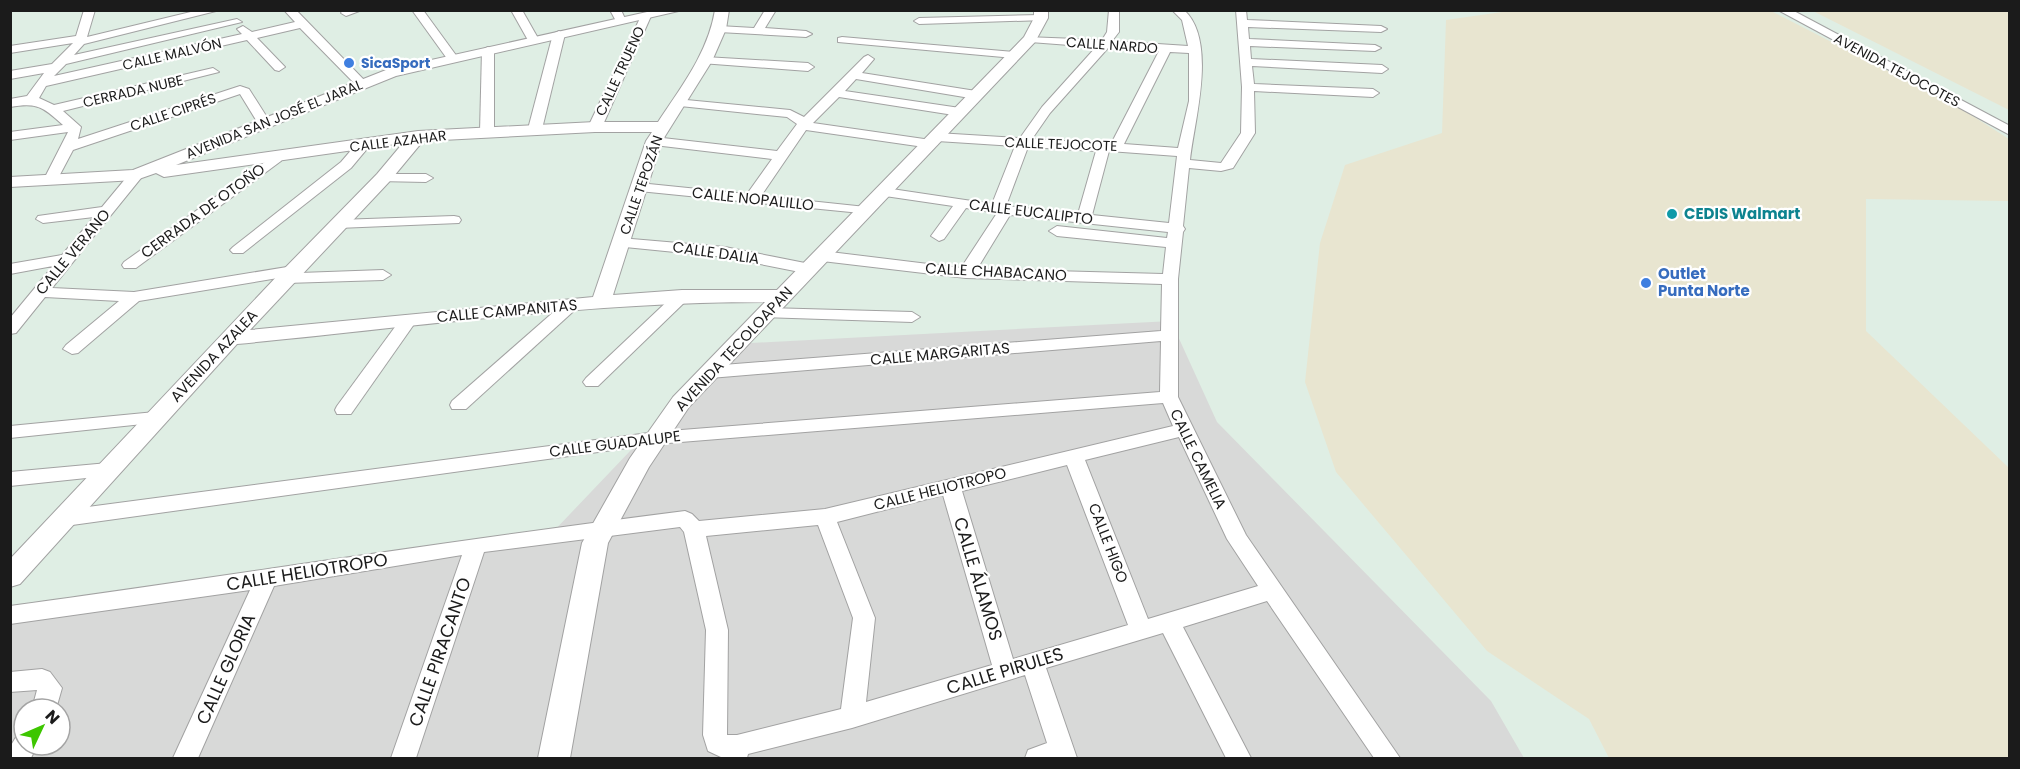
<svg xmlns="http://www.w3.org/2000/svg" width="2020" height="769" viewBox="0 0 2020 769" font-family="Poppins,sans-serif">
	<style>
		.residential { fill: #d8d9d8; fill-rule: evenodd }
		.industrial { fill: #e8e5d0 }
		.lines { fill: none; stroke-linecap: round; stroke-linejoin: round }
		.minor-casing { stroke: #a2a2a2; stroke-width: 2 }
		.tertiary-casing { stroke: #a2a2a2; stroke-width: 2 }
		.minor { fill: #fff; fill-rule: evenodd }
		.tertiary { fill: #fff; fill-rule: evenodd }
		.shop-dot { fill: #3f7fe0; stroke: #fff; stroke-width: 2 }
		.culture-dot { fill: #0f9aa8; stroke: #fff; stroke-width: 2 }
		.labels { text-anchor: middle; stroke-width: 4.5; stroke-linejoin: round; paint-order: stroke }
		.far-street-label { font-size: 14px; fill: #1b1b1b; stroke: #fff }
		.far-shop-label { font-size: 14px; font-weight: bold; fill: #366cbe; stroke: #fff; text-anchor: start }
		.street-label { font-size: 15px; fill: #1b1b1b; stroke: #fff }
		.culture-label { font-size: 15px; font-weight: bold; fill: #0d838f; stroke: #fff; text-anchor: start }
		.shop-label { font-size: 15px; font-weight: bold; fill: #366cbe; stroke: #fff; text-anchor: start }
		.near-street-label { font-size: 18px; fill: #1b1b1b; stroke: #fff }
	</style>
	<rect width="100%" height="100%" fill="#dfeee4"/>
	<path class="residential" d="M 1171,321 L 1217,422 L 1491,701 L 1524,758 L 11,758 L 10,608 L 550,535 L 732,344 ZM 24,709 L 60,709 L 60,745 L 24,745 Z"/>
	<g class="industrial">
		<path d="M 1516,10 L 1771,11 L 1960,108 L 2009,139 L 2009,201 L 1866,199 L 1866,331 L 2009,468 L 2009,758 L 1609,758 L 1589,719 L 1487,651 L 1336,472 L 1305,382 L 1320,243 L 1345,165 L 1442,133 L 1446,20 Z"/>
		<path d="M 1813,11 L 2009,11 L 2009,110 Z"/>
	</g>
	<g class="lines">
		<defs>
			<g id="minor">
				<path d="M 84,10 L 95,10 L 87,37 L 199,10 L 220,10 L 84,44 L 74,55 L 237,19 L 242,22 L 66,64 L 54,76 L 242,34 L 237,29 L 243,26 L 252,32 L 295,22 L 284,10 L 296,10 L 367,83 L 357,86 L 300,28 L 257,38 L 285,67 L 279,71 L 275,70 L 247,40 L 46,86 L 39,98 L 54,105 L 213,68 L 219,72 L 63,111 L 81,127 L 78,139 L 240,86 L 249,89 L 270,122 L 269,125 L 259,125 L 240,94 L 73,150 L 55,184 L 45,184 L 43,181 L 68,132 L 10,140 L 10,132 L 63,125 C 43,107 38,102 10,107 L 10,99 L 27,96 L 44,73 L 10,79 L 10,71 L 52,64 L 73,43 L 10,53 L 10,46 L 76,36 Z"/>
				<path d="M 343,10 L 362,10 L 346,16 L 341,13 Z"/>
				<path d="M 412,10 L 423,10 L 458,58 L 456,60 L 448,60 Z"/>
				<path d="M 511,10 L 522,10 L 539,40 L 537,42 L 529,42 Z"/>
				<path d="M 610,10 L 621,10 L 626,21 L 625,23 L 617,23 Z"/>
				<path d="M 765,10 L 776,10 L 765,28 L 806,31 L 812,34 L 806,37 L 719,32 L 713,29 L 719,26 L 754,28 Z"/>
				<path d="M 1109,10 L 1119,10 L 1119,32 L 1112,41 L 1188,46 L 1182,20 L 1172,10 L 1184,10 C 1218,41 1194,121 1190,160 L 1221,163 L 1241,133 L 1242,87 L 1236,10 L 1246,10 L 1247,20 L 1381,26 L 1387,29 L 1381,32 L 1248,27 L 1249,39 L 1375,45 L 1381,48 L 1375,51 L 1250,46 L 1251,59 L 1382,65 L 1388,69 L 1382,73 L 1252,66 L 1254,84 L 1373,89 L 1379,93 L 1373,97 L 1254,91 L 1255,133 L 1233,168 L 1221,171 L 1189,168 L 1183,226 L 1185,229 L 1183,232 L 1178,279 L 1178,397 L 1246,535 L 1400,758 L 1374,758 L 1267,601 L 1183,627 L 1251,758 L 1226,758 L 1163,633 L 1046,668 L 1077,758 L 1025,758 L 1028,750 L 1047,743 L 1025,675 L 852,728 L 748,754 L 747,758 L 723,758 L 708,751 L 703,735 L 706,630 L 684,532 L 680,527 L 484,552 L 416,758 L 391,758 L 462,555 L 274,586 L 198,758 L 173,758 L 250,590 L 10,624 L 10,606 C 235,575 460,539 685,511 L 692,514 L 699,521 L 825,509 L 1173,426 L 1163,403 L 656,444 L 65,526 L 58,523 L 55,518 L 58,513 L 65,510 L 656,432 L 1160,392 L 1161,341 L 710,378 L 701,372 L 710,366 L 1161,331 L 1162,284 L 966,278 L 822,261 L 814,256 L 822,251 L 961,268 L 997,213 L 966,208 L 944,239 L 939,241 L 931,236 L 953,206 L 885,196 L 878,192 L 885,188 L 992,204 L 1015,146 L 937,141 L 930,137 L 937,133 L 1020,138 L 1042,107 L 1096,47 L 1030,42 L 1026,41 L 1026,37 L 1102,40 L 1107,32 ZM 1108,48 L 1159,51 L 1111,144 L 1032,139 L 1050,113 ZM 1170,52 L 1189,53 L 1189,101 L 1178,148 L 1124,144 ZM 1028,147 L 1096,151 L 1078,214 L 1006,206 ZM 1109,151 L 1177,156 L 1169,223 L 1092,215 ZM 1010,215 L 1168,232 L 1167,238 L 1057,226 L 1049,231 L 1057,236 L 1166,247 L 1163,274 L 977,269 ZM 1179,437 L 1227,539 L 1258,586 L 1148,619 L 1085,460 ZM 1067,465 L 1128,625 L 1013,659 L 962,491 ZM 943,495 L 992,665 L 866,702 L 875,618 L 837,522 ZM 818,525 L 853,618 L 841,709 L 737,735 L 727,735 L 728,630 L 706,536 Z"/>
				<path d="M 1778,10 L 1792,10 L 2010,126 L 2010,135 Z"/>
				<path d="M 642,14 L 651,16 L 602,127 L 595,131 L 590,130 L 588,127 Z"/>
				<path d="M 1041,15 L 1045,16 L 1045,20 L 919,24 L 914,21 L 919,18 Z"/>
				<path d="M 559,31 L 565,34 L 542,129 L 540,132 L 530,132 L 528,129 L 553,34 Z"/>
				<path d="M 842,37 L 1014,52 L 1020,55 L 1014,58 L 838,42 L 838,38 Z"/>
				<path d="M 488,47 L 494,50 L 494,132 L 487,136 L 480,132 L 482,50 Z"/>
				<path d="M 868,55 L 874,59 L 862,73 L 976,91 L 982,95 L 976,99 L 856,79 L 845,91 L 960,108 L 966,112 L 960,116 L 839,97 L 813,123 L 931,140 L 938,144 L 931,148 L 806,130 L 761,196 L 866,207 L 871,208 L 873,211 L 871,214 L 639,191 L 632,187 L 639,183 L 747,194 L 772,159 L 654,145 L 647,141 L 654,137 L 777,151 L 797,124 L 787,117 L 680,106 L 676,105 L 676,99 L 790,110 L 804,117 L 864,57 Z"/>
				<path d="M 705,57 L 808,63 L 814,67 L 808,71 L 701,63 L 699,61 Z"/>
				<path d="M 364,140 L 371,144 L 351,168 L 243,253 L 233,253 L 230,250 L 233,247 L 341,162 L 359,141 Z"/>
				<path d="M 276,154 L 283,158 L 281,161 L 136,268 L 124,268 L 122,265 L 124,262 Z"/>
				<path d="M 136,171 L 141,172 L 141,178 L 52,288 L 134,292 L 293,266 L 299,268 L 300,273 L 383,270 L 391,275 L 383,280 L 286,283 L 278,278 L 139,301 L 78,353 L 72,354 L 63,349 L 66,345 L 119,301 L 45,297 L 16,333 L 10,334 L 10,318 L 53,266 L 10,274 L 10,264 L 62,255 L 94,217 L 43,223 L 36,219 L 38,216 L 102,207 L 131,172 Z"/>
				<path d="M 383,174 L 426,174 L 433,178 L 426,182 L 378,181 L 376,178 Z"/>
				<path d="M 454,216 L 459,217 L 461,220 L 459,223 L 338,228 L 331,224 L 338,220 Z"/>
				<path d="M 620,238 L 725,247 L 810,264 L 818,269 L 810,274 L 725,257 L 615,246 L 612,243 L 615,240 Z"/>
				<path d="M 682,291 L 688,293 L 690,296 L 688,299 L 598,386 L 586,386 L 583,382 L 586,378 L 676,293 Z"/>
				<path d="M 571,300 L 577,302 L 579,305 L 577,308 L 466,409 L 452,409 L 450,405 L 452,401 L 565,302 Z"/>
				<path d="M 767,308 L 912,312 L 920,317 L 912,322 L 761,317 L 759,313 Z"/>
				<path d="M 409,315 L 417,320 L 351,414 L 337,414 L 335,410 L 337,406 L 403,316 Z"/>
				<path d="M 155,412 L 162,414 L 164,418 L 162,422 L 10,438 L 10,426 Z"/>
				<path d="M 108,463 L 115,465 L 118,470 L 115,475 L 10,486 L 10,472 Z"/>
				<path d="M 42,669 L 50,672 L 62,688 L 56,709 L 32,709 L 37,690 L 10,692 L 10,672 Z"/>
				<path d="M 24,734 L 24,745 L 37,745 L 31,758 L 10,758 L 10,747 L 16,737 Z"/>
			</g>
			<path id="tertiary" d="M 656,10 L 683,10 L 396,76 L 176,165 L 418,131 L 595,122 L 658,122 C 681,87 708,53 715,10 L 729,10 L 726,29 L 712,61 L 662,141 L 613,295 L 682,290 L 777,290 L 1024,37 L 1034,18 L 1034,10 L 1048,10 L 1048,18 L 1035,42 L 689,407 L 649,467 L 608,543 L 570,758 L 538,758 L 582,543 L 630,458 L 673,397 L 765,302 C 589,302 413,327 237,344 L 20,584 L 10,587 L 10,559 L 279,274 L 377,174 L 403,143 L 164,177 L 156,173 L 136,180 L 10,187 L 10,177 L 133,170 L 386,70 ZM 595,132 L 652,132 L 646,141 L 593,297 L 250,330 L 389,182 L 423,141 Z"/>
		</defs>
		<use href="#minor" class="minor-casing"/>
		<use href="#tertiary" class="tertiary-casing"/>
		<use href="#minor" class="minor"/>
		<use href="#tertiary" class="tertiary"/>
	</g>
	<g class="shop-dot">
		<circle cx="349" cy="63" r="6"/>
		<circle cx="1646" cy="283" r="6"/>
	</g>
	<circle class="culture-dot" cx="1672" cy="214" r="6"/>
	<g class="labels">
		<g class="far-street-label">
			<text transform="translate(1112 45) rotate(4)" y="5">CALLE NARDO</text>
			<text transform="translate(172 54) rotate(-13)" y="5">CALLE MALVÓN</text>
			<text transform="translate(1897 70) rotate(28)" y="5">AVENIDA TEJOCOTES</text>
			<text transform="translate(620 71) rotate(-65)" y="5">CALLE TRUENO</text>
			<text transform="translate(133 91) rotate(-13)" y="5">CERRADA NUBE</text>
			<text transform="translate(173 112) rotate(-19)" y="5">CALLE CIPRÉS</text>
			<text transform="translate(274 119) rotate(-22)" y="5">AVENIDA SAN JOSÉ EL JARAL</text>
			<text transform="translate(398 141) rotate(-7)" y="5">CALLE AZAHAR</text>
			<text transform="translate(1061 144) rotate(2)" y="5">CALLE TEJOCOTE</text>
			<text transform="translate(641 185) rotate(-71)" y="5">CALLE TEPOZÁN</text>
		</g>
		<g class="far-shop-label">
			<text x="361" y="68">SicaSport</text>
		</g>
		<g class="street-label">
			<text transform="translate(753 199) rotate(6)" y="5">CALLE NOPALILLO</text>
			<text transform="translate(203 211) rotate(-36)" y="5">CERRADA DE OTOÑO</text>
			<text transform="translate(1031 212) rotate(7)" y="5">CALLE EUCALIPTO</text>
			<text transform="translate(73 252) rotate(-50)" y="5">CALLE VERANO</text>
			<text transform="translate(716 253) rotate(8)" y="5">CALLE DALIA</text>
			<text transform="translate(996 272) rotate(3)" y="5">CALLE CHABACANO</text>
			<text transform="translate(507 311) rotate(-5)" y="5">CALLE CAMPANITAS</text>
			<text transform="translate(734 349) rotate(-47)" y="5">AVENIDA TECOLOAPAN</text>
			<text transform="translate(940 354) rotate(-5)" y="5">CALLE MARGARITAS</text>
			<text transform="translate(214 356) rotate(-47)" y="5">AVENIDA AZALEA</text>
			<text transform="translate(615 444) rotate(-7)" y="5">CALLE GUADALUPE</text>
			<text transform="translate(1198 459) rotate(64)" y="5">CALLE CAMELIA</text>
			<text transform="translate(940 489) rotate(-14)" y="5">CALLE HELIOTROPO</text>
			<text transform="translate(1108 543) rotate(69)" y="5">CALLE HIGO</text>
		</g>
		<g class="culture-label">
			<text x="1684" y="219">CEDIS Walmart</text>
		</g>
		<g class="shop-label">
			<text x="1658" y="279">Outlet<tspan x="1658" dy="17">Punta Norte</tspan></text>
		</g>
		<g class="near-street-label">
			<text transform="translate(307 572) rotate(-9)" y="6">CALLE HELIOTROPO</text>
			<text transform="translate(978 579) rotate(73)" y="6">CALLE ÁLAMOS</text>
			<text transform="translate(440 652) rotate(-71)" y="6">CALLE PIRACANTO</text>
			<text transform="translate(226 669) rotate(-66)" y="6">CALLE GLORIA</text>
			<text transform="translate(1005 671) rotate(-17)" y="6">CALLE PIRULES</text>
		</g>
	</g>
	<rect width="2020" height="769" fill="none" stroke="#1b1b1b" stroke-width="24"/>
	<g transform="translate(42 727) rotate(46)"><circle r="28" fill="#ffffff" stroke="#a4a4a4" stroke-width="1.5"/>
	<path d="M0-4.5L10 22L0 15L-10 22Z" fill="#3dc600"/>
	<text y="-9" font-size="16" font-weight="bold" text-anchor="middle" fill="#1b1b1b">N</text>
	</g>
</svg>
